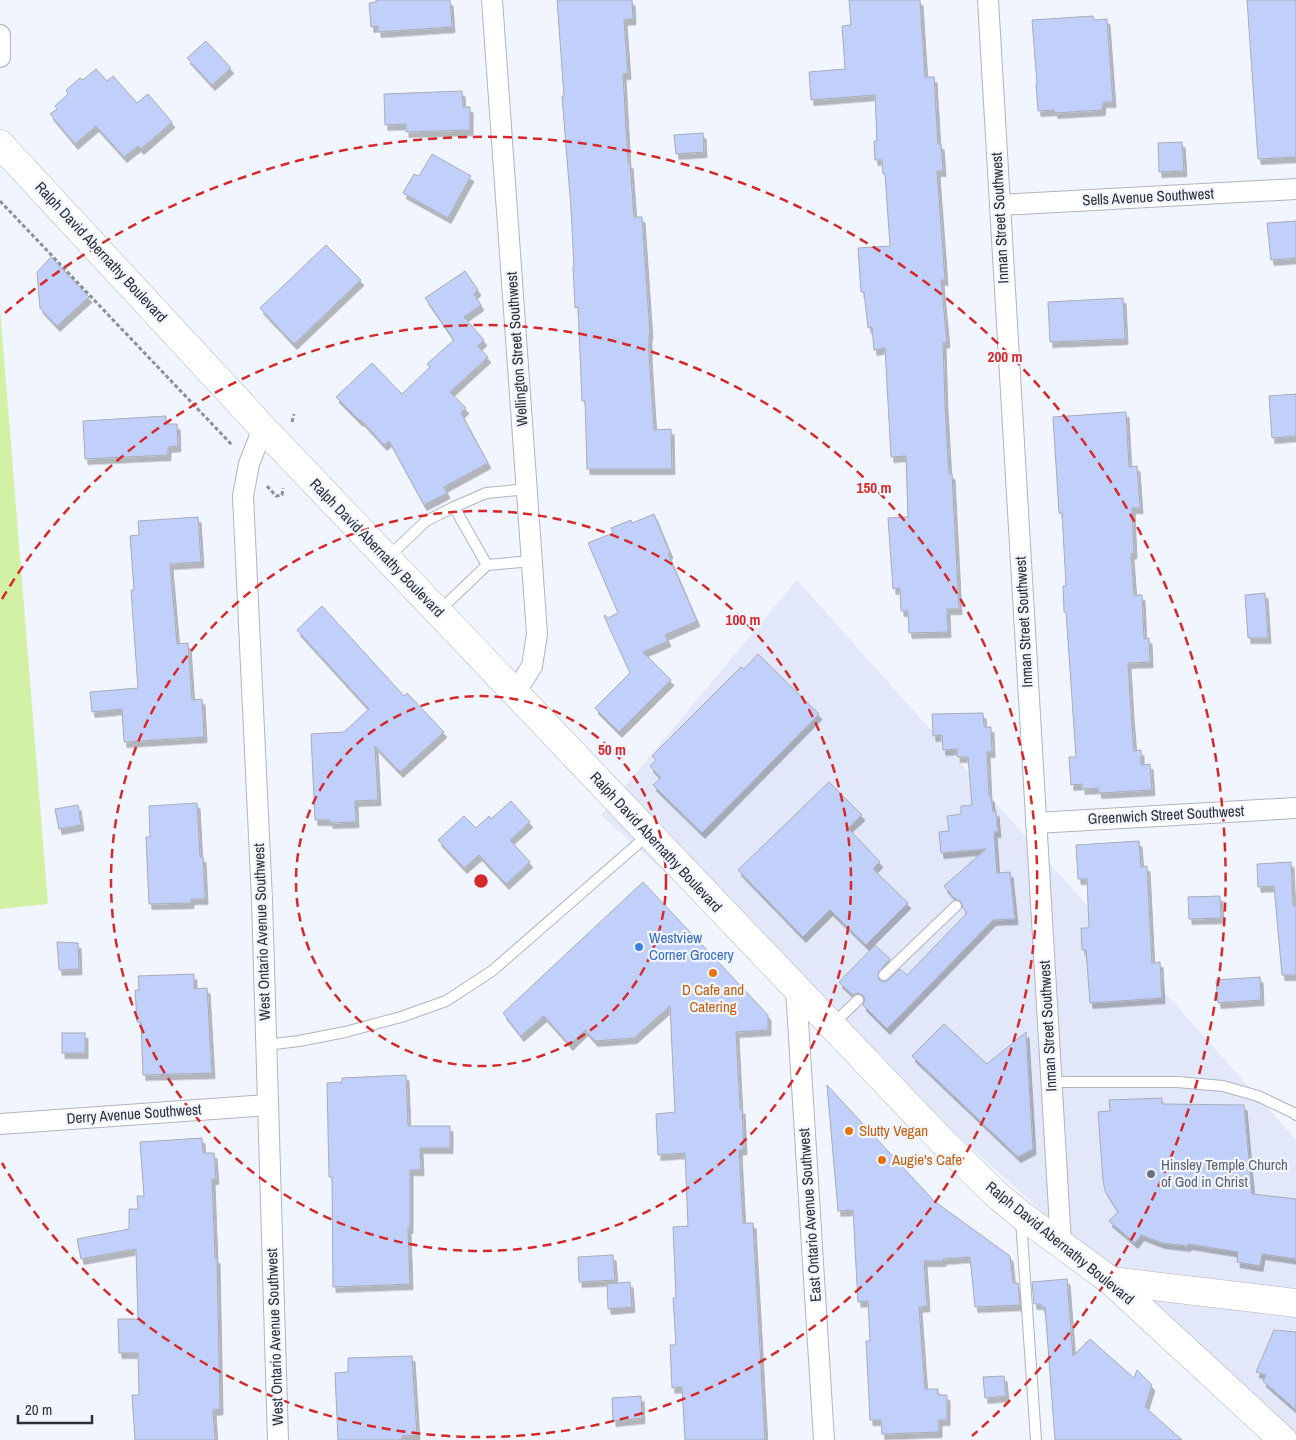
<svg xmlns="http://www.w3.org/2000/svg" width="1296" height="1440" viewBox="0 0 1296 1440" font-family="'Archivo Narrow',sans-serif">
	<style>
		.built { fill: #e2e8f9 }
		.green { fill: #d3f1a5 }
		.building { fill: #c1cffb; stroke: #a8acb5; filter: url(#shadow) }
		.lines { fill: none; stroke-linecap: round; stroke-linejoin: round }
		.lane-casing { stroke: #b1b4be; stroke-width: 12 }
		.street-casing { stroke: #b1b4be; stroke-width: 22 }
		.secondary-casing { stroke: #b1b4be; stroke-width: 29 }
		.path { stroke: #8e9097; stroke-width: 3; stroke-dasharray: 4 2.5; stroke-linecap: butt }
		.lane { stroke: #fff; stroke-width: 10 }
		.street { stroke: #fff; stroke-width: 20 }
		.secondary { stroke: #fff; stroke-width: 28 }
		.ring { fill: none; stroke: #d62828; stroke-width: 2.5; stroke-dasharray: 9 6 }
		.shop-dot { fill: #3f7fe0; stroke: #f1f5ff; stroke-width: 2 }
		.food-dot { fill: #e8710a; stroke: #f1f5ff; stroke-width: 2 }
		.worship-dot { fill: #6b7280; stroke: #f1f5ff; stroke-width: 2 }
		.labels { text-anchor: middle; stroke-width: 4.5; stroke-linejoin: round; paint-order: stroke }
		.street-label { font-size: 15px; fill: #303135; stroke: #f1f5ff }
		.shop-label { font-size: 15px; fill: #366cbe; stroke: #f1f5ff; text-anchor: start }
		.food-label { font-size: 15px; fill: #c56008; stroke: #f1f5ff; text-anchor: start }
		.worship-label { font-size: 15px; fill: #5b616d; stroke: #f1f5ff; text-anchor: start }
		.centre { fill: #d62828; stroke: #f1f5ff; stroke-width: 2.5 }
		.ring-label { font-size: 15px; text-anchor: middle; font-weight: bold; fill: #d62828; stroke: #f1f5ff; stroke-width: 4.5; stroke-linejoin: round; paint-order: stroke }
	</style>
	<defs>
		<filter id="shadow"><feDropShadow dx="3" dy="5.5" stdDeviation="0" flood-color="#0004"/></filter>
	</defs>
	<rect width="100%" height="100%" fill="#f1f5ff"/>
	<path class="built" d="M 797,580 L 1296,1140 L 1296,1440 L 601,815 Z"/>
	<path class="green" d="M 0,308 L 48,904 L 0,909 Z"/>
	<g class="building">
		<path d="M 376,0 L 450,0 L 452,27 L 378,32 L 378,26 L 371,27 L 369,3 L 376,2 Z"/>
		<path d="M 557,0 L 632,0 L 633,19 L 624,20 L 628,74 L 623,74 L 628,163 L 630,163 L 634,217 L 642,217 L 650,334 L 649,334 L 649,355 L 654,430 L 671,429 L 672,469 L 587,469 L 585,401 L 582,401 L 578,307 L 575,308 L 573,267 L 574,267 L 571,209 L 562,96 L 564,96 Z"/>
		<path d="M 849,0 L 920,0 L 925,77 L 934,77 L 938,144 L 941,144 L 943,171 L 937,171 L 945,280 L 941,280 L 947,342 L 943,343 L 945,405 L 949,474 L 952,474 L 959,609 L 947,609 L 948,632 L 909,633 L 908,611 L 901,611 L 900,588 L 893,589 L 888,518 L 908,517 L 906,456 L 891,457 L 885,348 L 874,350 L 872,327 L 868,328 L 864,292 L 861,292 L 858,248 L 890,246 L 885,174 L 883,174 L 882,160 L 875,160 L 874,141 L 877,141 L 875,95 L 811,100 L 809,72 L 845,69 L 842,26 L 851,25 Z"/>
		<path d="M 1247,0 L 1296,0 L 1296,157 L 1258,159 Z"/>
		<path d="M 1093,16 L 1094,20 L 1107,19 L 1113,102 L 1103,102 L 1102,110 L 1055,113 L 1054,110 L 1038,111 L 1036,84 L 1037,84 L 1032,20 Z"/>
		<path d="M 206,41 L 231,68 L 212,85 L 187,58 Z"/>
		<path d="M 96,69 L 107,81 L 113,76 L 137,103 L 148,94 L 172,122 L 141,149 L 138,146 L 124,157 L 96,126 L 75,144 L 50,114 L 57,109 L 55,106 L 68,94 L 66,90 L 80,78 L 83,80 Z"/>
		<path d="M 462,91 L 463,107 L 470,107 L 470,130 L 406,132 L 406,124 L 385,125 L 384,94 Z"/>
		<path d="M 703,133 L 704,152 L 676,154 L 674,135 Z"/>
		<path d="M 1182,142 L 1184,171 L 1159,172 L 1158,143 Z"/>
		<path d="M 432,154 L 471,176 L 448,218 L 403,193 L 414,174 L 419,176 Z"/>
		<path d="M 1296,221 L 1296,258 L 1271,260 L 1267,223 Z"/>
		<path d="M 326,245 L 361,280 L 294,344 L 260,308 Z"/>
		<path d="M 51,257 L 89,297 L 57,326 L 40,308 L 37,272 Z"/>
		<path d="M 465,271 L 478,290 L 474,294 L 481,305 L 464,317 L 484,340 L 478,346 L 488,357 L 450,392 L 466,408 L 461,413 L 488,463 L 444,487 L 447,493 L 424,505 L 389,441 L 384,445 L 361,420 L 360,421 L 336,397 L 372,363 L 402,394 L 430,367 L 427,364 L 454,340 L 425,298 Z"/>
		<path d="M 1123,298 L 1125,339 L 1050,342 L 1048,302 Z"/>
		<path d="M 1296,394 L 1296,436 L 1272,438 L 1269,396 Z"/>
		<path d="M 1126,412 L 1129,467 L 1137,466 L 1140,508 L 1132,508 L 1134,553 L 1131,554 L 1134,595 L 1142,595 L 1144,639 L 1149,638 L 1150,662 L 1128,663 L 1131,713 L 1134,751 L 1141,750 L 1141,765 L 1150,764 L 1152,790 L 1099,793 L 1098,788 L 1082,789 L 1082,784 L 1071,785 L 1069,757 L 1076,757 L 1066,612 L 1064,612 L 1063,586 L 1066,586 L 1062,513 L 1059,513 L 1053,417 Z"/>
		<path d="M 166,416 L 166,424 L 177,424 L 178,446 L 168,447 L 168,455 L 85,459 L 83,421 Z"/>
		<path d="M 654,514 L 670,553 L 668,554 L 697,621 L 665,635 L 668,641 L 643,652 L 671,680 L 619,732 L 595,708 L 630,673 L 604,616 L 605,615 L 608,618 L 618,613 L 588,543 L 613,533 L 611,528 L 631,520 L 632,523 Z"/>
		<path d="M 198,517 L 201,562 L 170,564 L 177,644 L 188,643 L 192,700 L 202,699 L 204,737 L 124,742 L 122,709 L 92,712 L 90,692 L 138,688 L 131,590 L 134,590 L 130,536 L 139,535 L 138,521 Z"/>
		<path d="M 1265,593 L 1268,638 L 1248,638 L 1245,595 Z"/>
		<path d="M 322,606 L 404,696 L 407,693 L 444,732 L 400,772 L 375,746 L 378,800 L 355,801 L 356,822 L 330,823 L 330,820 L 315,820 L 311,734 L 344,732 L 369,709 L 297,630 Z"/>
		<path d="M 758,654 L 819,714 L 702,833 L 653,785 L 661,778 L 650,766 L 656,760 L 652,756 L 741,667 L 744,669 Z"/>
		<path d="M 983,713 L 984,727 L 991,727 L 992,752 L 987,752 L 989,796 L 991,796 L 993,812 L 996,811 L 998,832 L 994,832 L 997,873 L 1010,872 L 1015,919 L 993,920 L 887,1029 L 863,1005 L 865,999 L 863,995 L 857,993 L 853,995 L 839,982 L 875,945 L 890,959 L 878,973 L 879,980 L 886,982 L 900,969 L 907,975 L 967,913 L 963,908 L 961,902 L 955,899 L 944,886 L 986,849 L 941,853 L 939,832 L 949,831 L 947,816 L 961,814 L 961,806 L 972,805 L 968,757 L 957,757 L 957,749 L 943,750 L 942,735 L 933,736 L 932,714 Z"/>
		<path d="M 829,782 L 862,815 L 848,828 L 880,862 L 873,869 L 908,903 L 866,945 L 830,910 L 803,937 L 738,870 Z"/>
		<path d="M 511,801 L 530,822 L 510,840 L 530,862 L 506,884 L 479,855 L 464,868 L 438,840 L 464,816 L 476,828 L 489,816 L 491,819 Z"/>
		<path d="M 197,803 L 200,857 L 203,857 L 205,899 L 191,899 L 191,903 L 149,904 L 146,837 L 150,837 L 149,806 Z"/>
		<path d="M 78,805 L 81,825 L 59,829 L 55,809 Z"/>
		<path d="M 1139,841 L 1141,867 L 1147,866 L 1152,963 L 1160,962 L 1162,998 L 1090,1003 L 1086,950 L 1082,950 L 1081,928 L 1089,928 L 1087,879 L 1078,879 L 1076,845 Z"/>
		<path d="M 1291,862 L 1293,906 L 1296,906 L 1296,975 L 1282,975 L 1274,886 L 1258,887 L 1257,864 Z"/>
		<path d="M 643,882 L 768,1015 L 768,1030 L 736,1032 L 740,1109 L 742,1108 L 744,1149 L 739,1150 L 743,1223 L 753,1223 L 765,1440 L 685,1440 L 682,1387 L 672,1388 L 670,1345 L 676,1345 L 673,1298 L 676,1298 L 673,1227 L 688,1226 L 685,1153 L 658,1155 L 656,1114 L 675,1112 L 670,1006 L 634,1038 L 595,1041 L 585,1030 L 570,1045 L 544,1016 L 521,1036 L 503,1013 Z"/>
		<path d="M 1220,896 L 1221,918 L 1189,919 L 1188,897 Z"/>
		<path d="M 57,942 L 78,943 L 79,969 L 59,970 Z"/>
		<path d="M 194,974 L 194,989 L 207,988 L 212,1073 L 143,1075 L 141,1022 L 137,1022 L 135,990 L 139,990 L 138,976 Z"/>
		<path d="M 1260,977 L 1261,1000 L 1218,1003 L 1216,980 Z"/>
		<path d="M 944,1024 L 987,1064 L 1026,1032 L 1033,1149 L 1018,1157 L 912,1056 Z"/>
		<rect x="62" y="1033" width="23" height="20"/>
		<path d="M 406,1075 L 408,1126 L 450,1126 L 450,1148 L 420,1148 L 421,1170 L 410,1170 L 410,1228 L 408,1228 L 410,1284 L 333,1287 L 332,1177 L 329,1177 L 327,1083 L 342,1082 L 342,1078 Z"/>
		<path d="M 827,1085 L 934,1201 L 1010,1256 L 1013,1283 L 1018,1283 L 1020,1305 L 975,1307 L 970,1257 L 943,1259 L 943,1261 L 924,1261 L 927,1306 L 919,1307 L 925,1389 L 938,1389 L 938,1395 L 947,1395 L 947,1420 L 939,1420 L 939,1432 L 882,1434 L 881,1420 L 870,1420 L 866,1341 L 870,1341 L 868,1301 L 858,1302 L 853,1210 L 838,1211 Z"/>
		<path d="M 1162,1098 L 1162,1104 L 1244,1105 L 1252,1194 L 1296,1199 L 1296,1259 L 1262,1254 L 1260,1266 L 1237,1262 L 1238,1252 L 1188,1244 L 1188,1246 L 1162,1243 L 1141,1235 L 1135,1243 L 1109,1221 L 1118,1212 L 1105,1191 L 1103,1180 L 1098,1112 L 1110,1111 L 1109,1100 Z"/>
		<path d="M 202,1138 L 203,1153 L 214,1153 L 216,1179 L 212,1179 L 215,1258 L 217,1258 L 220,1409 L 213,1410 L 215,1440 L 135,1440 L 132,1395 L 139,1395 L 138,1353 L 119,1353 L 118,1319 L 138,1319 L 136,1249 L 81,1259 L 77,1239 L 129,1229 L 129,1209 L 138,1209 L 137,1196 L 144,1196 L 140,1142 Z"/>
		<path d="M 613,1255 L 615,1280 L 579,1282 L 578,1257 Z"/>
		<path d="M 1067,1279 L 1073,1356 L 1090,1339 L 1134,1378 L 1137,1370 L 1152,1385 L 1145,1407 L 1182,1440 L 1055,1440 L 1045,1307 L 1041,1307 L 1041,1304 L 1034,1304 L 1032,1282 Z"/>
		<path d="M 630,1282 L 632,1307 L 608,1309 L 607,1284 Z"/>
		<path d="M 1274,1330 L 1296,1332 L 1296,1410 L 1263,1381 L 1266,1375 L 1256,1372 Z"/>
		<path d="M 412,1356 L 417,1435 L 402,1436 L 402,1440 L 338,1440 L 335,1373 L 348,1372 L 348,1358 Z"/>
		<path d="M 1004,1376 L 1006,1396 L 985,1398 L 983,1377 Z"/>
		<path d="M 641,1396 L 642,1418 L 613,1421 L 612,1398 Z"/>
	</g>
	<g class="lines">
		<defs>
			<g id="lane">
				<path d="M 454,507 L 487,565"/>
				<path d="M 387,558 L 426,521 L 454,507 L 486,493 L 527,489"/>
				<path d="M 439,611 L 487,565 L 532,561"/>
				<path d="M 884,975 L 956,906"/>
				<path d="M 832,1025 L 858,1000"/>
				<path d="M 266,1045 L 299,1041 L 345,1032 L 401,1017 L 446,1001 L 492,971 L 648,835"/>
				<path d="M 1051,1082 L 1177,1082 L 1223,1086 L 1258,1096 L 1294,1113 L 1296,1115"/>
				<path d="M 1021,1220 L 1036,1440"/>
			</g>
			<g id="street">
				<path d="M 492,0 L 537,634 L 532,666 L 515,693"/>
				<path d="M 988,0 L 1061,1244"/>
				<path d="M 0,35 L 0,57"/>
				<path d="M 1000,205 L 1296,189"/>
				<path d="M 263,428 L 249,464 L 243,496 L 262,900 L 278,1440"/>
				<path d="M 1036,823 L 1296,808"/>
				<path d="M 796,989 L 824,1440"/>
				<path d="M 0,1124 L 268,1105"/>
			</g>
			<g id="secondary">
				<path d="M 0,144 L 263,428 L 939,1138 L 998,1196 L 1020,1214 L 1111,1281 L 1283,1440"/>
				<path d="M 1111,1281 L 1296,1303"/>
			</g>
		</defs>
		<use href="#lane" class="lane-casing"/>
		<use href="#street" class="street-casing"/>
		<use href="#secondary" class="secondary-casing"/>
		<g class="path">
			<path d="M 0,201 L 232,445"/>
			<path d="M 292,422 L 294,414"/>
			<path d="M 267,486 L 276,496 L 282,495 L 283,488"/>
		</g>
		<use href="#lane" class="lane"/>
		<use href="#street" class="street"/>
		<use href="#secondary" class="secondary"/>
	</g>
	<g class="ring">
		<circle cx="481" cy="881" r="185"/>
		<circle cx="481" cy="881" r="370"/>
		<path d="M2 599A556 556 0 1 1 2 1163"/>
		<path d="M5 313A741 741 0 0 1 972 1436"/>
	</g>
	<circle class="shop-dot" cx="639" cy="947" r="5"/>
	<g class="food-dot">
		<circle cx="713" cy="973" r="5"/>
		<circle cx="849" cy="1131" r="5"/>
		<circle cx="882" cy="1160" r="5"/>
	</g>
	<circle class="worship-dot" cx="1151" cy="1174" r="5"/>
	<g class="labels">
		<g class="street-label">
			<text transform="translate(1148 197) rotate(-3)" y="5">Sells Avenue Southwest</text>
			<text transform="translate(1000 218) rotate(-93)" y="5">Inman Street Southwest</text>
			<text transform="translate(101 252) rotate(47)" y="5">Ralph David Abernathy Boulevard</text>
			<text transform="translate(517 349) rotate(-94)" y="5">Wellington Street Southwest</text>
			<text transform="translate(377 548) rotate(46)" y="5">Ralph David Abernathy Boulevard</text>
			<text transform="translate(1024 622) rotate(-93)" y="5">Inman Street Southwest</text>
			<text transform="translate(1166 815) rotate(-3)" y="5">Greenwich Street Southwest</text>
			<text transform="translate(656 842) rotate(47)" y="5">Ralph David Abernathy Boulevard</text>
			<text transform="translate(262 932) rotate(-92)" y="5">West Ontario Avenue Southwest</text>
			<text transform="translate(1048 1026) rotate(-93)" y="5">Inman Street Southwest</text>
			<text transform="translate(134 1114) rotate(-4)" y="5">Derry Avenue Southwest</text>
			<text transform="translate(810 1215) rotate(-94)" y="5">East Ontario Avenue Southwest</text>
			<text transform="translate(1060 1243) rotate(39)" y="5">Ralph David Abernathy Boulevard</text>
			<text transform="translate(275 1337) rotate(-92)" y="5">West Ontario Avenue Southwest</text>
		</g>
		<g class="shop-label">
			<text x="649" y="943">Westview<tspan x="649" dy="17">Corner Grocery</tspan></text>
		</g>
		<g class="food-label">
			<text x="713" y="995" text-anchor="middle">D Cafe and<tspan x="713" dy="17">Catering</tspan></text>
			<text x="859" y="1136">Slutty Vegan</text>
			<text x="892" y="1165">Augie's Cafe</text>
		</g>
		<g class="worship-label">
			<text x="1161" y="1170">Hinsley Temple Church<tspan x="1161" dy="17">of God in Christ</tspan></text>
		</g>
	</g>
	<circle cx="481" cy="881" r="8" class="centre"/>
	<g class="ring-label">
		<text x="1005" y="362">200 m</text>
		<text x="874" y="493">150 m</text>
		<text x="743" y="625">100 m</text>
		<text x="612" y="755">50 m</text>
	</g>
	<path d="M18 1415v8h74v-8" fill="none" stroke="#303135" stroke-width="2.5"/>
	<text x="25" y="1415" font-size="15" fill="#303135" stroke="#f1f5ff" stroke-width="4" paint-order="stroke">20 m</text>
</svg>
